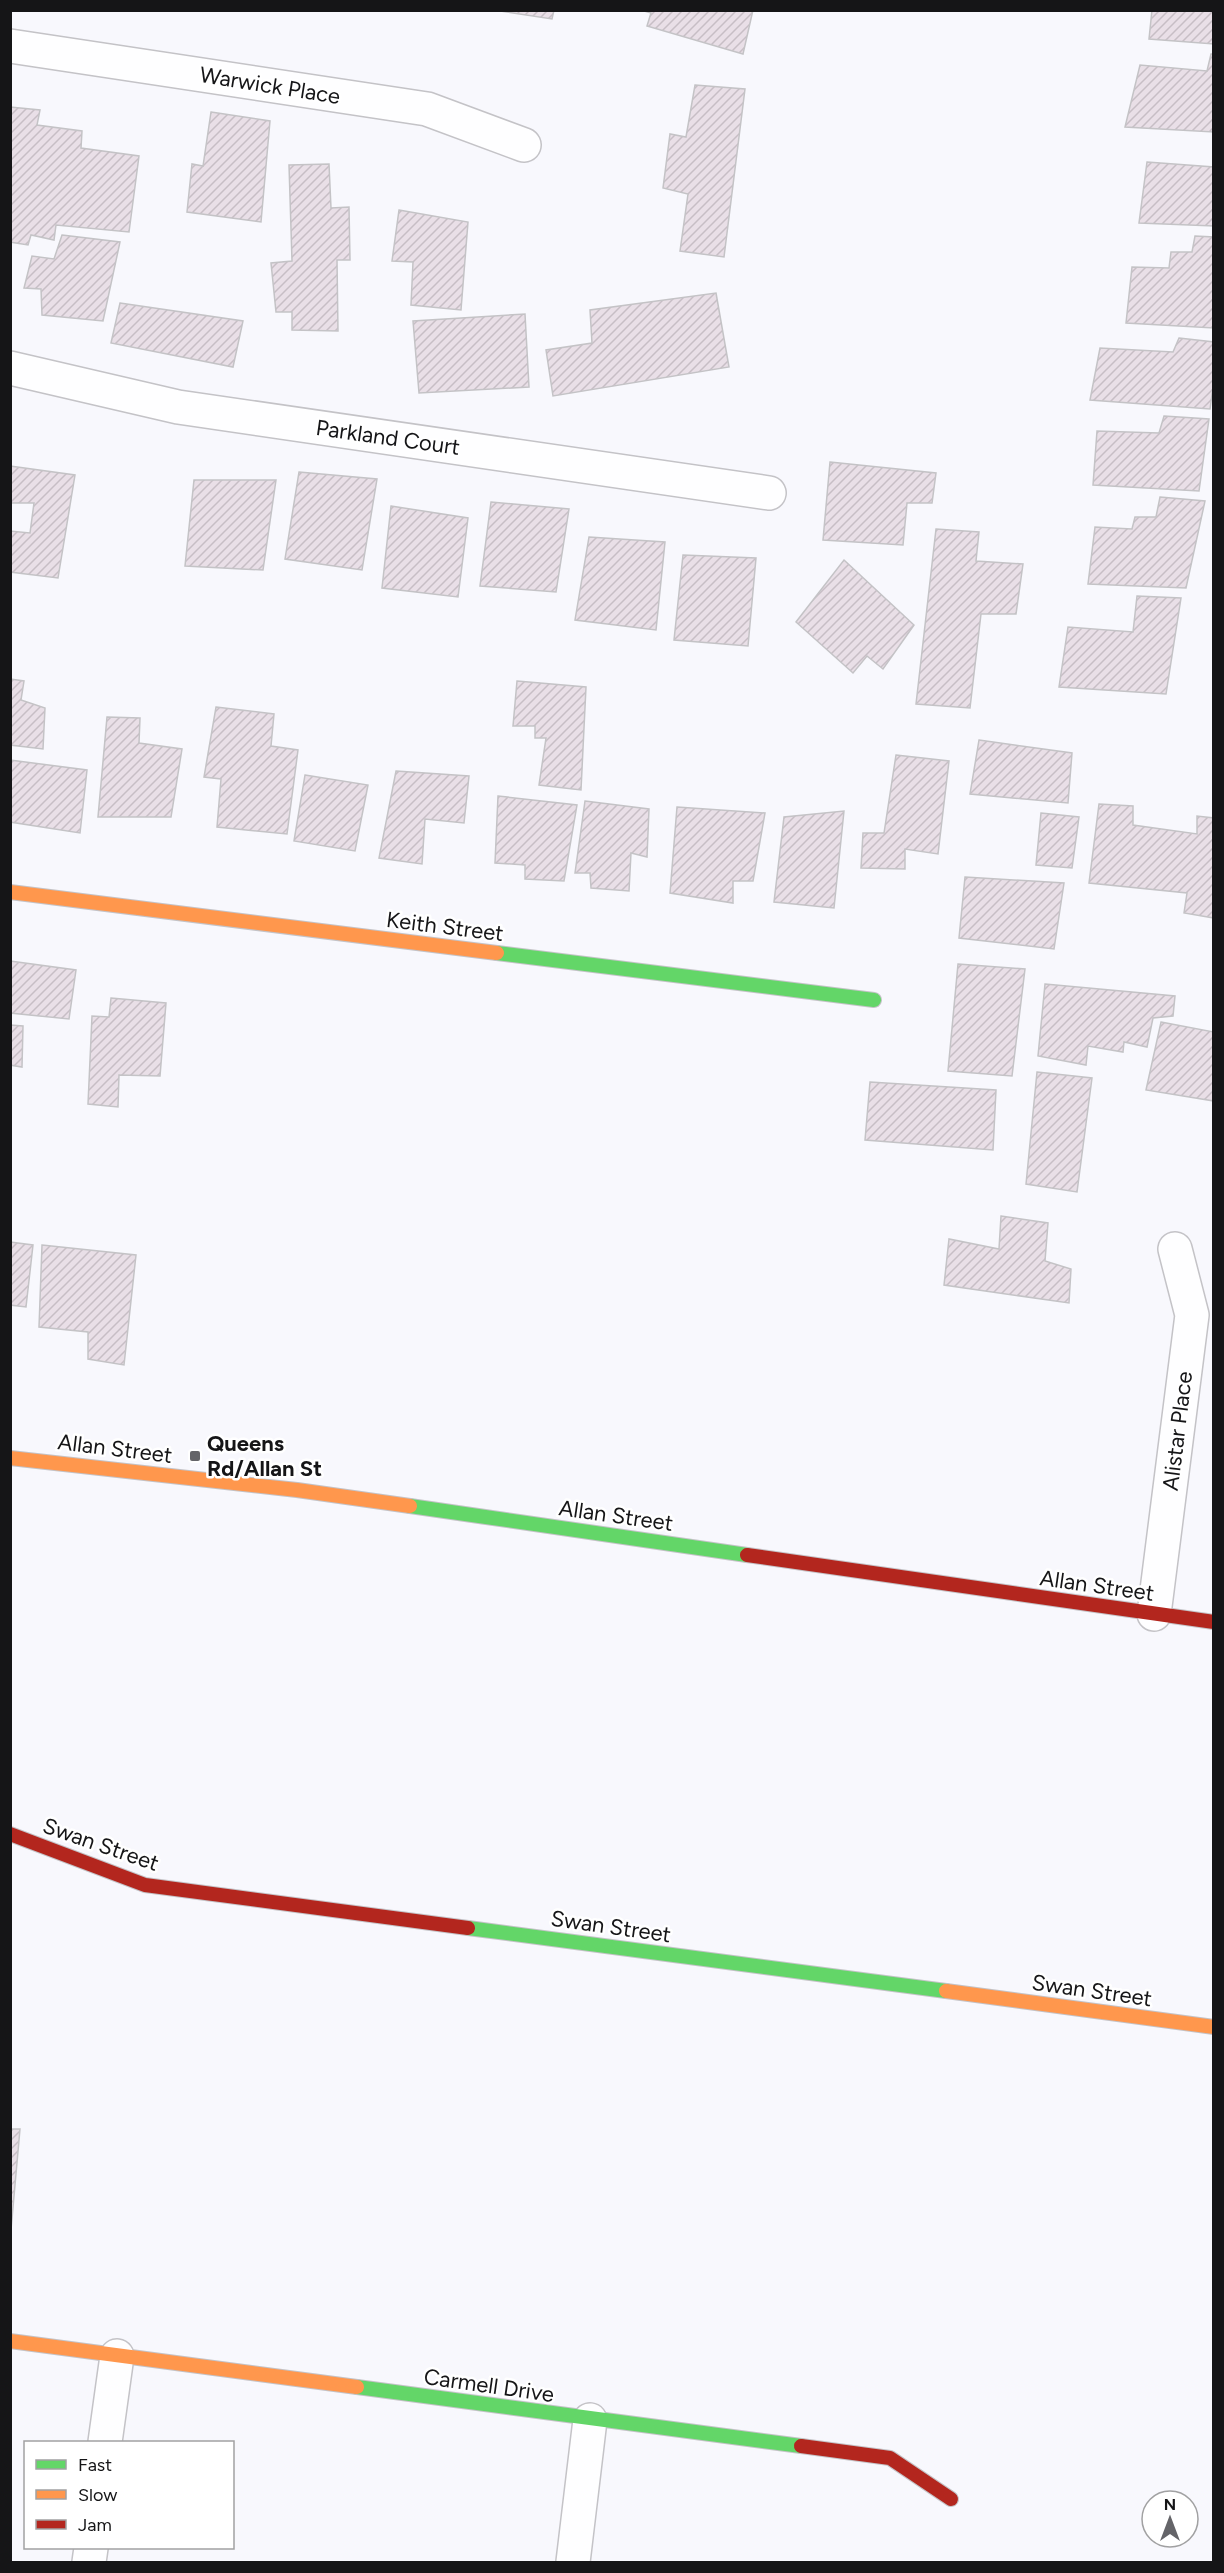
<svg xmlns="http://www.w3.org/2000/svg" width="1224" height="2573" viewBox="0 0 1224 2573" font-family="Figtree,sans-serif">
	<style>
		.building { fill: url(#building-hatch); stroke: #c4c3c6; stroke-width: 1.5 }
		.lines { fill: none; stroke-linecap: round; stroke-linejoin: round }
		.street-casing { stroke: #c4c3c7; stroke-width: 36 }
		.fast-casing { stroke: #c4c3c7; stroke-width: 16 }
		.slow-casing { stroke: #c4c3c7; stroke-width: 16 }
		.jam-casing { stroke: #c4c3c7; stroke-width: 16 }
		.street { stroke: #fefeff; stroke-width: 33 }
		.fast { stroke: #63d668; stroke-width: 14 }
		.slow { stroke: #ff974d; stroke-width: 14 }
		.jam { stroke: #b3261e; stroke-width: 14 }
		.poi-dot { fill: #646468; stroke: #fff; stroke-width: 2 }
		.labels { text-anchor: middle; stroke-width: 5; stroke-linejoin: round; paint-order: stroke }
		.street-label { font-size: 22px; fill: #151517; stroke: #fff }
		.poi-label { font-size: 22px; font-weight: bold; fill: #151517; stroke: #fff; text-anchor: start }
	</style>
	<defs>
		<pattern id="building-hatch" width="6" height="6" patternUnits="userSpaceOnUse" patternTransform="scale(1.5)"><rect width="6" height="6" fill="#e9dfe7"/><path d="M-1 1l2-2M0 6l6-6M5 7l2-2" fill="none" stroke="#c7bec5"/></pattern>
	</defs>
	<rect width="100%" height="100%" fill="#f8f8fd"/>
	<g class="building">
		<path d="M 494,10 L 554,10 L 552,19 Z"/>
		<path d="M 641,10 L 753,10 L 743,54 L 647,26 L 651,13 Z"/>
		<path d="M 1152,10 L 1214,10 L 1214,44 L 1149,39 Z"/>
		<path d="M 1211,54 L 1214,54 L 1214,132 L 1125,127 L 1140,65 L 1207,71 Z"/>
		<path d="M 695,85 L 745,89 L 724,257 L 680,251 L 688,194 L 663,188 L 670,134 L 686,137 Z"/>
		<path d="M 10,107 L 40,110 L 37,125 L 82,131 L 81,148 L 139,156 L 129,232 L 56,225 L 54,240 L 31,235 L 28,245 L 10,242 Z"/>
		<path d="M 211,112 L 270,121 L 261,222 L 187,212 L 192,164 L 203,166 Z"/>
		<path d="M 1147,162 L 1214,167 L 1214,226 L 1139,223 Z"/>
		<path d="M 329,164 L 331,208 L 349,207 L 350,260 L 337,260 L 338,331 L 292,330 L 292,312 L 276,312 L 271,263 L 292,261 L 289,165 Z"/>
		<path d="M 399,210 L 468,222 L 461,310 L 411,305 L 413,262 L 392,261 Z"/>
		<path d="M 62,235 L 120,242 L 103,321 L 42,315 L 41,289 L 24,288 L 32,256 L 54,259 Z"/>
		<path d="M 1195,236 L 1214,237 L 1214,328 L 1126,323 L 1132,267 L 1169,268 L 1171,252 L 1192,252 Z"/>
		<path d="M 716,293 L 729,367 L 553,396 L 546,350 L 592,343 L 590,310 Z"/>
		<path d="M 120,303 L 243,321 L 233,367 L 111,343 Z"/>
		<path d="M 525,314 L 529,387 L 419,393 L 413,321 Z"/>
		<path d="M 1179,338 L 1214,342 L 1214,380 L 1210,409 L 1090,400 L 1100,348 L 1173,352 Z"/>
		<path d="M 1164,416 L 1209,419 L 1199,491 L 1093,485 L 1097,431 L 1159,433 Z"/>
		<path d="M 830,462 L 936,473 L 932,503 L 907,503 L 903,545 L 823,540 Z"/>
		<path d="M 10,466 L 75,475 L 58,578 L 10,572 L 10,531 L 30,533 L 34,503 L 10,503 Z"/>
		<path d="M 299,472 L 377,479 L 362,570 L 285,559 Z"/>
		<path d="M 194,480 L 276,480 L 263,570 L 185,566 Z"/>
		<path d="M 1160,497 L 1205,501 L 1186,588 L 1088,584 L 1095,527 L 1132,529 L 1135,517 L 1156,517 Z"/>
		<path d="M 491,502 L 569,509 L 556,592 L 480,586 Z"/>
		<path d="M 391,506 L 468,518 L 458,597 L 382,588 Z"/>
		<path d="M 936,529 L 979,532 L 976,561 L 1023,564 L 1016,614 L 981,614 L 970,708 L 916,704 Z"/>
		<path d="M 589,537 L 665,542 L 656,630 L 575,620 Z"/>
		<path d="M 683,555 L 756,558 L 748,646 L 674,640 Z"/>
		<path d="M 844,560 L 914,625 L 883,669 L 867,656 L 853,673 L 796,622 Z"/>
		<path d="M 1137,596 L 1181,598 L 1166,694 L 1059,687 L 1068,627 L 1133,632 Z"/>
		<path d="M 10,679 L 24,681 L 21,700 L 45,708 L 43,749 L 10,745 Z"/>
		<path d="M 517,681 L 586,687 L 581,790 L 539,785 L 546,738 L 535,738 L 535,726 L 513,726 Z"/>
		<path d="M 216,707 L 274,714 L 271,746 L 298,750 L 287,834 L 217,827 L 221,779 L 204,777 Z"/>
		<path d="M 107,717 L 140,718 L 139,743 L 182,749 L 171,817 L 98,817 Z"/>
		<path d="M 979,740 L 1072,753 L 1068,803 L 970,794 Z"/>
		<path d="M 896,755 L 949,761 L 938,854 L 905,849 L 905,869 L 861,868 L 863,833 L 884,833 Z"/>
		<path d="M 10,760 L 87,770 L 80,833 L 10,822 Z"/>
		<path d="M 396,771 L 469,776 L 464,823 L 425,819 L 422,864 L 379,858 Z"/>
		<path d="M 305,775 L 368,785 L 355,851 L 294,841 Z"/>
		<path d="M 498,796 L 577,805 L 564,881 L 525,879 L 525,865 L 495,863 Z"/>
		<path d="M 585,801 L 649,809 L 647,857 L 631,853 L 629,891 L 591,888 L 590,873 L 575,873 Z"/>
		<path d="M 1099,804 L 1133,806 L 1133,825 L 1197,834 L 1197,816 L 1214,818 L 1214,918 L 1184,913 L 1187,893 L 1089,883 Z"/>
		<path d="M 677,807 L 765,813 L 753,881 L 733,881 L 733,903 L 670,893 Z"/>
		<path d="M 844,811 L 834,908 L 774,902 L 784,817 Z"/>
		<path d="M 1041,813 L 1079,817 L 1072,868 L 1036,865 Z"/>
		<path d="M 965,877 L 1064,883 L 1054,949 L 959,938 Z"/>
		<path d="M 10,961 L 76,970 L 69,1019 L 10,1013 Z"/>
		<path d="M 958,964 L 1025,969 L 1012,1076 L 948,1071 Z"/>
		<path d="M 1045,984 L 1175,996 L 1173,1016 L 1153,1018 L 1147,1047 L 1124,1042 L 1123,1052 L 1088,1046 L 1086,1065 L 1038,1056 Z"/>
		<path d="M 111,998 L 166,1003 L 160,1076 L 119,1075 L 118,1107 L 88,1104 L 92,1016 L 109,1017 Z"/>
		<path d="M 1161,1022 L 1214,1032 L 1214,1101 L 1146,1090 Z"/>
		<path d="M 10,1025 L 23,1026 L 22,1067 L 10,1065 Z"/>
		<path d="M 1037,1072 L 1092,1078 L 1077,1192 L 1026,1184 Z"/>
		<path d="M 870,1082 L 996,1090 L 993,1150 L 865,1140 Z"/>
		<path d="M 1001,1216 L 1048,1223 L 1045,1261 L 1071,1269 L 1069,1303 L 944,1285 L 949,1239 L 999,1249 Z"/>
		<path d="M 10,1242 L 33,1245 L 26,1307 L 10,1305 Z"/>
		<path d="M 42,1245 L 136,1255 L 124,1365 L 88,1359 L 88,1332 L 39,1327 Z"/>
		<path d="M 10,2129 L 20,2129 L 10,2241 Z"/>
	</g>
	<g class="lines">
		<defs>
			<g id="street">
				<path d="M 10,46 L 427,109 L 524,145"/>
				<path d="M 10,368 L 178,407 L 769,493"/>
				<path d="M 1154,1614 L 1192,1315 L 1175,1249"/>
				<path d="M 105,2442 L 117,2356"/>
				<path d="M 89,2562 L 91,2548"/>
				<path d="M 573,2562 L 590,2420"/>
			</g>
			<g id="fast">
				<path d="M 497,953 L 874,1000"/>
				<path d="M 410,1506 L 747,1555"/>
				<path d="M 468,1928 L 946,1991"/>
				<path d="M 357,2387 L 801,2446"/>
			</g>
			<g id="slow">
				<path d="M 10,892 L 497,953"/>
				<path d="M 10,1458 L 297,1490 L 410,1506"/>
				<path d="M 946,1991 L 1214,2027"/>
				<path d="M 10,2341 L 357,2387"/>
			</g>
			<g id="jam">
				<path d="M 747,1555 L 1214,1622"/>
				<path d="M 10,1834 L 145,1885 L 468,1928"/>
				<path d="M 801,2446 L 890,2458 L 951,2499"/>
			</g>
		</defs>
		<use href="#street" class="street-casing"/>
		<use href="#fast" class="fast-casing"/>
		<use href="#slow" class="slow-casing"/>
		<use href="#jam" class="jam-casing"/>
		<use href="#street" class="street"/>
		<use href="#fast" class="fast"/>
		<use href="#slow" class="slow"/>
		<use href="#jam" class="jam"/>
	</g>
	<rect class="poi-dot" x="189" y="1450" width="12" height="12" rx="3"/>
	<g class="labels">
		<g class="street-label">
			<text transform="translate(270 85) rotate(9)" y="8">Warwick Place</text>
			<text transform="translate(388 437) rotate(8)" y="8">Parkland Court</text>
			<text transform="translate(445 926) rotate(7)" y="8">Keith Street</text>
			<text transform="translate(1177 1431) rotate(-83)" y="8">Alistar Place</text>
			<text transform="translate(115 1448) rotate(7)" y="8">Allan Street</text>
			<text transform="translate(616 1515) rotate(8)" y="8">Allan Street</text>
			<text transform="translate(1097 1585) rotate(8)" y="8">Allan Street</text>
			<text transform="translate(101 1844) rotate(19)" y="8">Swan Street</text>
			<text transform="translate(611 1926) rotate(8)" y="8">Swan Street</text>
			<text transform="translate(1092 1990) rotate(8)" y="8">Swan Street</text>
			<text transform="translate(489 2385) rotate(8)" y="8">Carmell Drive</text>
		</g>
		<g class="poi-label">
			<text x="207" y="1451">Queens<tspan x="207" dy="25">Rd/Allan St</tspan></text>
		</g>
	</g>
	<rect width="1224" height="2573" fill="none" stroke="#151517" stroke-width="24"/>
	<rect x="24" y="2441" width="210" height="108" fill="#ffffff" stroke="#a1a1a2" stroke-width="1.5"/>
	<rect x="36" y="2460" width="30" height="9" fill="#63d668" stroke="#a1a1a2" stroke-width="1.5"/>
	<text x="78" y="2471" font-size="18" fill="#151517">Fast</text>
	<rect x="36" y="2490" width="30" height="9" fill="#ff974d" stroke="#a1a1a2" stroke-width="1.5"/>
	<text x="78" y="2501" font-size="18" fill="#151517">Slow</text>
	<rect x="36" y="2520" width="30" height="9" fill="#b3261e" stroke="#a1a1a2" stroke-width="1.5"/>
	<text x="78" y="2531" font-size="18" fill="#151517">Jam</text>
	<g transform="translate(1170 2519)"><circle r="28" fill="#ffffff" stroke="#a1a1a2" stroke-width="1.5"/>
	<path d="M0-4.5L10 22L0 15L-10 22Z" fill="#646468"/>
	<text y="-9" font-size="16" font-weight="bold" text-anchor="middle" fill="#151517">N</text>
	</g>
</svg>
